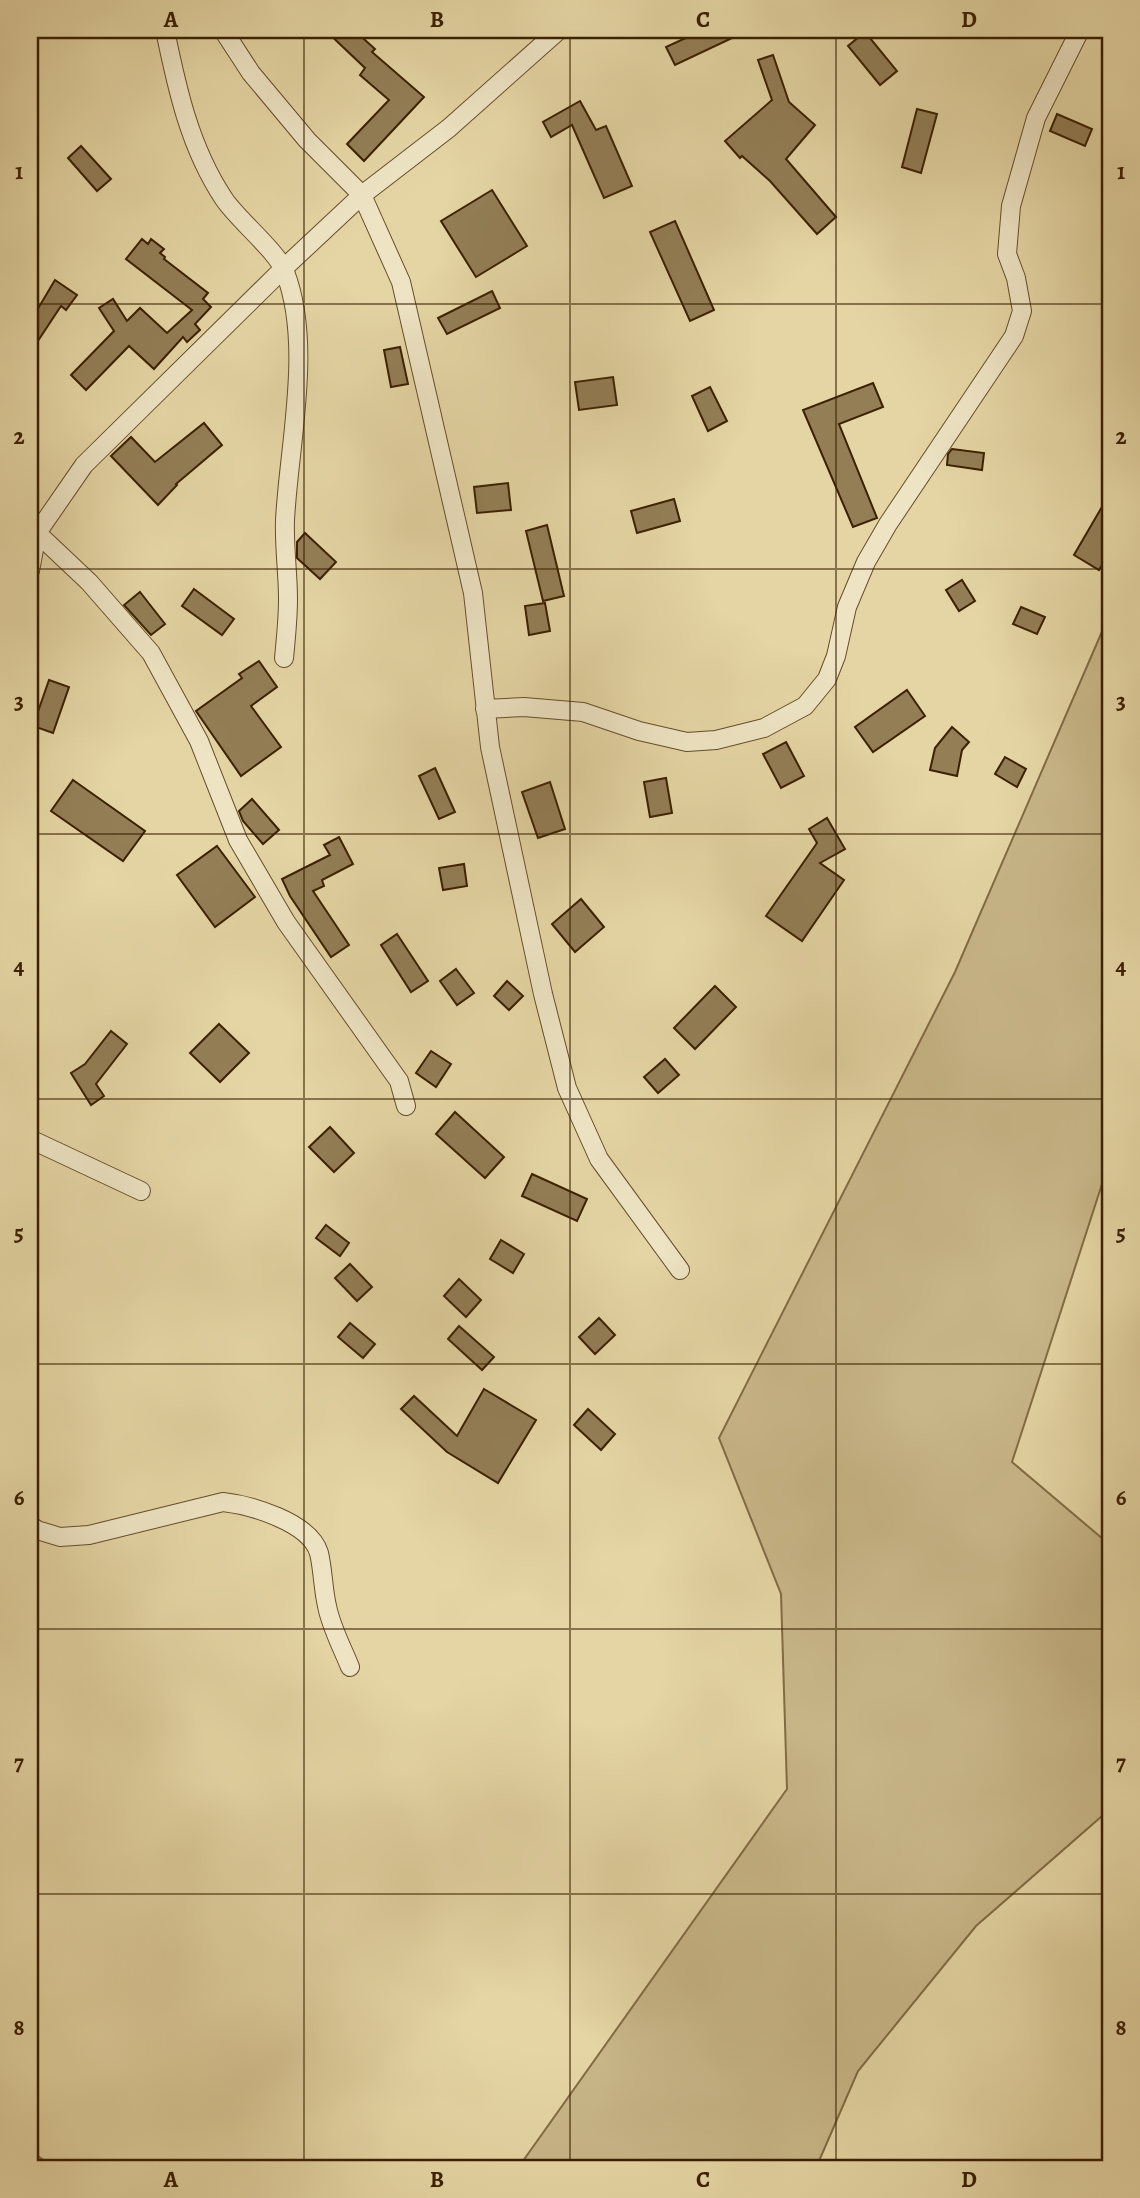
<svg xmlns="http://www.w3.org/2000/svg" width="1140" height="2198" viewBox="0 0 1140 2198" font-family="Alegreya,serif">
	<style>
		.green { fill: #c8b688; stroke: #826b44; stroke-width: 2 }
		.building { fill: #937e56; stroke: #3b2001; stroke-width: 2 }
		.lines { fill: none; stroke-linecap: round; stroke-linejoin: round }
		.street-casing { stroke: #664d2a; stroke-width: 20 }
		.street { stroke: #eee4c4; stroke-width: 18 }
		.grid { fill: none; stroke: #3b2001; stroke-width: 2; stroke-opacity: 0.55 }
		.neatline { fill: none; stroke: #3b2001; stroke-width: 2.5 }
		.grid-label { font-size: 23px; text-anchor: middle; font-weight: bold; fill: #3b2001 }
	</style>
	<rect width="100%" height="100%" fill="#e5d5a4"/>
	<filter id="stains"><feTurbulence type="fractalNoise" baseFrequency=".00286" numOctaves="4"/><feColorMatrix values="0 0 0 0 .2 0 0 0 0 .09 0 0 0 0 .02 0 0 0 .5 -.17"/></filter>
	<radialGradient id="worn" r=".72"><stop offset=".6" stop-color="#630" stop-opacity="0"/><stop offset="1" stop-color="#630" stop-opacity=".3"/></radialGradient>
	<g class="green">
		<path d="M 1110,613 L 1110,1166 L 1103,1181 L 1012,1462 L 1110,1545 L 1110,1809 L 976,1926 L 858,2071 L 816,2168 L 518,2168 L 787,1789 L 781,1594 L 719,1438 L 955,972 Z"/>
		<path d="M 30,2150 L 54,2168 L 30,2168 Z"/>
	</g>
	<g class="building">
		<path d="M 325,30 L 354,30 L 375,49 L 372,52 L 424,97 L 364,161 L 347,144 L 389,100 L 360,75 L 365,68 Z"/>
		<path d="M 703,30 L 749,30 L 675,65 L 666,47 Z"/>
		<path d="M 865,32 L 897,71 L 880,85 L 848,46 Z"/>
		<path d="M 773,55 L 789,102 L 815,125 L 786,159 L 836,217 L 817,234 L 770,181 L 742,156 L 740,158 L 725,141 L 772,100 L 758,60 Z"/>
		<path d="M 580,101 L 596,130 L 606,126 L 632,186 L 604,198 L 572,125 L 551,137 L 543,122 Z"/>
		<path d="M 917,109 L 937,114 L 921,173 L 902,167 Z"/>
		<path d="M 1057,114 L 1092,129 L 1085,146 L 1050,131 Z"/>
		<path d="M 81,146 L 111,179 L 97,191 L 68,158 Z"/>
		<path d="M 492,190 L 527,246 L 476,277 L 441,221 Z"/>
		<path d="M 675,221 L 714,310 L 690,321 L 650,232 Z"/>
		<path d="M 142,239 L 148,244 L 151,239 L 164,249 L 160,253 L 165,257 L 164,259 L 208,293 L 203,299 L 211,307 L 195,324 L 200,330 L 187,342 L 183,337 L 154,369 L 129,346 L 86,390 L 71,375 L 114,331 L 99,308 L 113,299 L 127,321 L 140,308 L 167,333 L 192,310 L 126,259 Z"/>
		<path d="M 55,280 L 77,295 L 66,310 L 61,306 L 30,353 L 30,322 Z"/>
		<path d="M 492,291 L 500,308 L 447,334 L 438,318 Z"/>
		<path d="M 400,347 L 408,384 L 391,387 L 384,350 Z"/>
		<path d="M 613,377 L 617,405 L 579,410 L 575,382 Z"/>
		<path d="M 873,383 L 883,407 L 839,424 L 877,518 L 853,527 L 803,410 Z"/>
		<path d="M 710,387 L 727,421 L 708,431 L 692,396 Z"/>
		<path d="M 204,423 L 222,445 L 176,484 L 177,485 L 158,505 L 111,456 L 131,437 L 155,462 Z"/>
		<path d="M 952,449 L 984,453 L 982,470 L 947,465 L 948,454 Z"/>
		<path d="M 508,483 L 511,510 L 477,513 L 474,487 Z"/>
		<path d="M 1110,493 L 1110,551 L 1099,570 L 1074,555 Z"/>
		<path d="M 674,499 L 680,521 L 637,533 L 631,511 Z"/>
		<path d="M 547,525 L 564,596 L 543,601 L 526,531 Z"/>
		<path d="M 305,533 L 336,562 L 320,579 L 297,558 L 297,542 Z"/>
		<path d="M 962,580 L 975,601 L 959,611 L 946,590 Z"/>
		<path d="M 194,589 L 234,619 L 222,635 L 182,606 Z"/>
		<path d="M 140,592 L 165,624 L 151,635 L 124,605 Z"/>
		<path d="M 545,603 L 550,631 L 529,635 L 525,606 Z"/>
		<path d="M 1021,607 L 1045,617 L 1037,634 L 1013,624 Z"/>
		<path d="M 259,661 L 277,687 L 251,706 L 281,747 L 241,776 L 196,711 L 242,678 L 239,674 Z"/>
		<path d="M 49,680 L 69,687 L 53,733 L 33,726 Z"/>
		<path d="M 907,690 L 925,716 L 873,752 L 855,727 Z"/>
		<path d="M 952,727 L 969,742 L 962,750 L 957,776 L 930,770 L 935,748 Z"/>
		<path d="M 786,742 L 804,776 L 781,788 L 763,754 Z"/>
		<path d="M 1005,757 L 1026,769 L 1017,787 L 995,774 Z"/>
		<path d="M 435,768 L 455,812 L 439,819 L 419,776 Z"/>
		<path d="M 666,778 L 672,813 L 650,817 L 644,782 Z"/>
		<path d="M 73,780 L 145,831 L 123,861 L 51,811 Z"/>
		<path d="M 550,782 L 565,829 L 538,838 L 522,792 Z"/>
		<path d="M 252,799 L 279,830 L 263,844 L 243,821 L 239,811 Z"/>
		<path d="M 827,818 L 845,849 L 820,863 L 844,880 L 802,941 L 766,916 L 817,843 L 809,829 Z"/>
		<path d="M 339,837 L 353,864 L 322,880 L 324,886 L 313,891 L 349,945 L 331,957 L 290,896 L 282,879 L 330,855 L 324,845 Z"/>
		<path d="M 217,846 L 255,897 L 215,927 L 177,875 Z"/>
		<path d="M 464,864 L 467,886 L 443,890 L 439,868 Z"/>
		<path d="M 581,899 L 604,927 L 575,952 L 552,924 Z"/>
		<path d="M 397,934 L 428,981 L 411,992 L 381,945 Z"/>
		<path d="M 456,969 L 474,993 L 457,1005 L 440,981 Z"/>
		<path d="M 507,981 L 523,996 L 509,1010 L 494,996 Z"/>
		<path d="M 715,986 L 736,1007 L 695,1049 L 674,1028 Z"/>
		<path d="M 219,1024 L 249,1053 L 220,1082 L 190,1053 Z"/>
		<path d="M 111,1031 L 127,1044 L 96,1084 L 104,1096 L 91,1105 L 71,1073 L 85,1064 Z"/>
		<path d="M 431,1051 L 451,1064 L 436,1087 L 416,1073 Z"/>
		<path d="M 665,1059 L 679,1075 L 658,1093 L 644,1077 Z"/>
		<path d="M 455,1112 L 504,1157 L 485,1178 L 436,1134 Z"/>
		<path d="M 330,1127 L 354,1153 L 334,1172 L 309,1147 Z"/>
		<path d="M 532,1174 L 587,1199 L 577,1221 L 522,1196 Z"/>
		<path d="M 326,1225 L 349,1243 L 340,1256 L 316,1238 Z"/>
		<path d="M 501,1240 L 524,1254 L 513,1273 L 490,1259 Z"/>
		<path d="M 350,1264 L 372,1287 L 357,1301 L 335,1278 Z"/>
		<path d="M 459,1279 L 481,1300 L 466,1317 L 444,1296 Z"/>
		<path d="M 599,1318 L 615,1335 L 595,1354 L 579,1337 Z"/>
		<path d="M 350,1323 L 375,1344 L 363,1358 L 338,1337 Z"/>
		<path d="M 459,1326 L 494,1357 L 482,1370 L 448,1339 Z"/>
		<path d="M 484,1389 L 536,1420 L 498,1483 L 447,1452 L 401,1409 L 414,1396 L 457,1436 Z"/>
		<path d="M 588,1409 L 615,1434 L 601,1450 L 574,1425 Z"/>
	</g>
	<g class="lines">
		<defs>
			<g id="street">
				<path d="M 165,30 C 177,89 190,148 224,199 C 238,220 277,251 285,272 C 313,345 289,443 285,520 C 284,546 288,573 288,599 C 288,619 286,638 284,658"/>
				<path d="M 223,30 L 251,73 L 307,140 L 362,195 L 401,282 L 473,593 L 490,747 L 543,994 L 567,1088 L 599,1159 L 680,1270"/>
				<path d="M 37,533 L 89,582 L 151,653 L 199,741 L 238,840 L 286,922 L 399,1081 L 406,1106"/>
				<path d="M 30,538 L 37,533 L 84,465 L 284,268 L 362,195 L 449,128 L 559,30"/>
				<path d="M 30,571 L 37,533"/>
				<path d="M 485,709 L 524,707 L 583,712 L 639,731 L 687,742 L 716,740 L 764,728 L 805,706 L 827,679 L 836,656 L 847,607 L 866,562 L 888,524 L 1014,336 L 1022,311 L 1016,278 L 1007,254 L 1011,206 L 1036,118 L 1080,30"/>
				<path d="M 30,1139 L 141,1191"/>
				<path d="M 30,1525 L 37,1530 L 60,1537 L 89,1535 L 223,1502 C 250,1505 310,1522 319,1553 C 323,1570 323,1589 327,1606 C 331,1627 342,1647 350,1667"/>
			</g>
		</defs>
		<use href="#street" class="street-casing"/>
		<use href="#street" class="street"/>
	</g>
	<path class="grid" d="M 304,30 L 304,2168M 570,30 L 570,2168M 836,30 L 836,2168M 30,304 L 1110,304M 30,569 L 1110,569M 30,834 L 1110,834M 30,1099 L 1110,1099M 30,1364 L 1110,1364M 30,1629 L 1110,1629M 30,1894 L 1110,1894"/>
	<rect width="1140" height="2198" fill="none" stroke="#e5d5a4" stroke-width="77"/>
	<rect x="38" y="38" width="1064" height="2122" class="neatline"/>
	<g class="grid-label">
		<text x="171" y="27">A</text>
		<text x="437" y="27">B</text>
		<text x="703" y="27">C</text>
		<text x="969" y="27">D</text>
		<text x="19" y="179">1</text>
		<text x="1121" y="179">1</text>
		<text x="19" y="444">2</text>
		<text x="1121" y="444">2</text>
		<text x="19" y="709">3</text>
		<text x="1121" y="709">3</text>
		<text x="19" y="974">4</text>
		<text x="1121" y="974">4</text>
		<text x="19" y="1240">5</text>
		<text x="1121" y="1240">5</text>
		<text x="19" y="1505">6</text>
		<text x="1121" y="1505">6</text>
		<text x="19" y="1770">7</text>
		<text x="1121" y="1770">7</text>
		<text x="19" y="2035">8</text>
		<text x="1121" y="2035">8</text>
		<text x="171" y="2187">A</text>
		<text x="437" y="2187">B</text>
		<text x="703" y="2187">C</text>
		<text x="969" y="2187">D</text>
	</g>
	<rect width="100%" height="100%" filter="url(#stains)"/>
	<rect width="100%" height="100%" fill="url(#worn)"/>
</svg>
